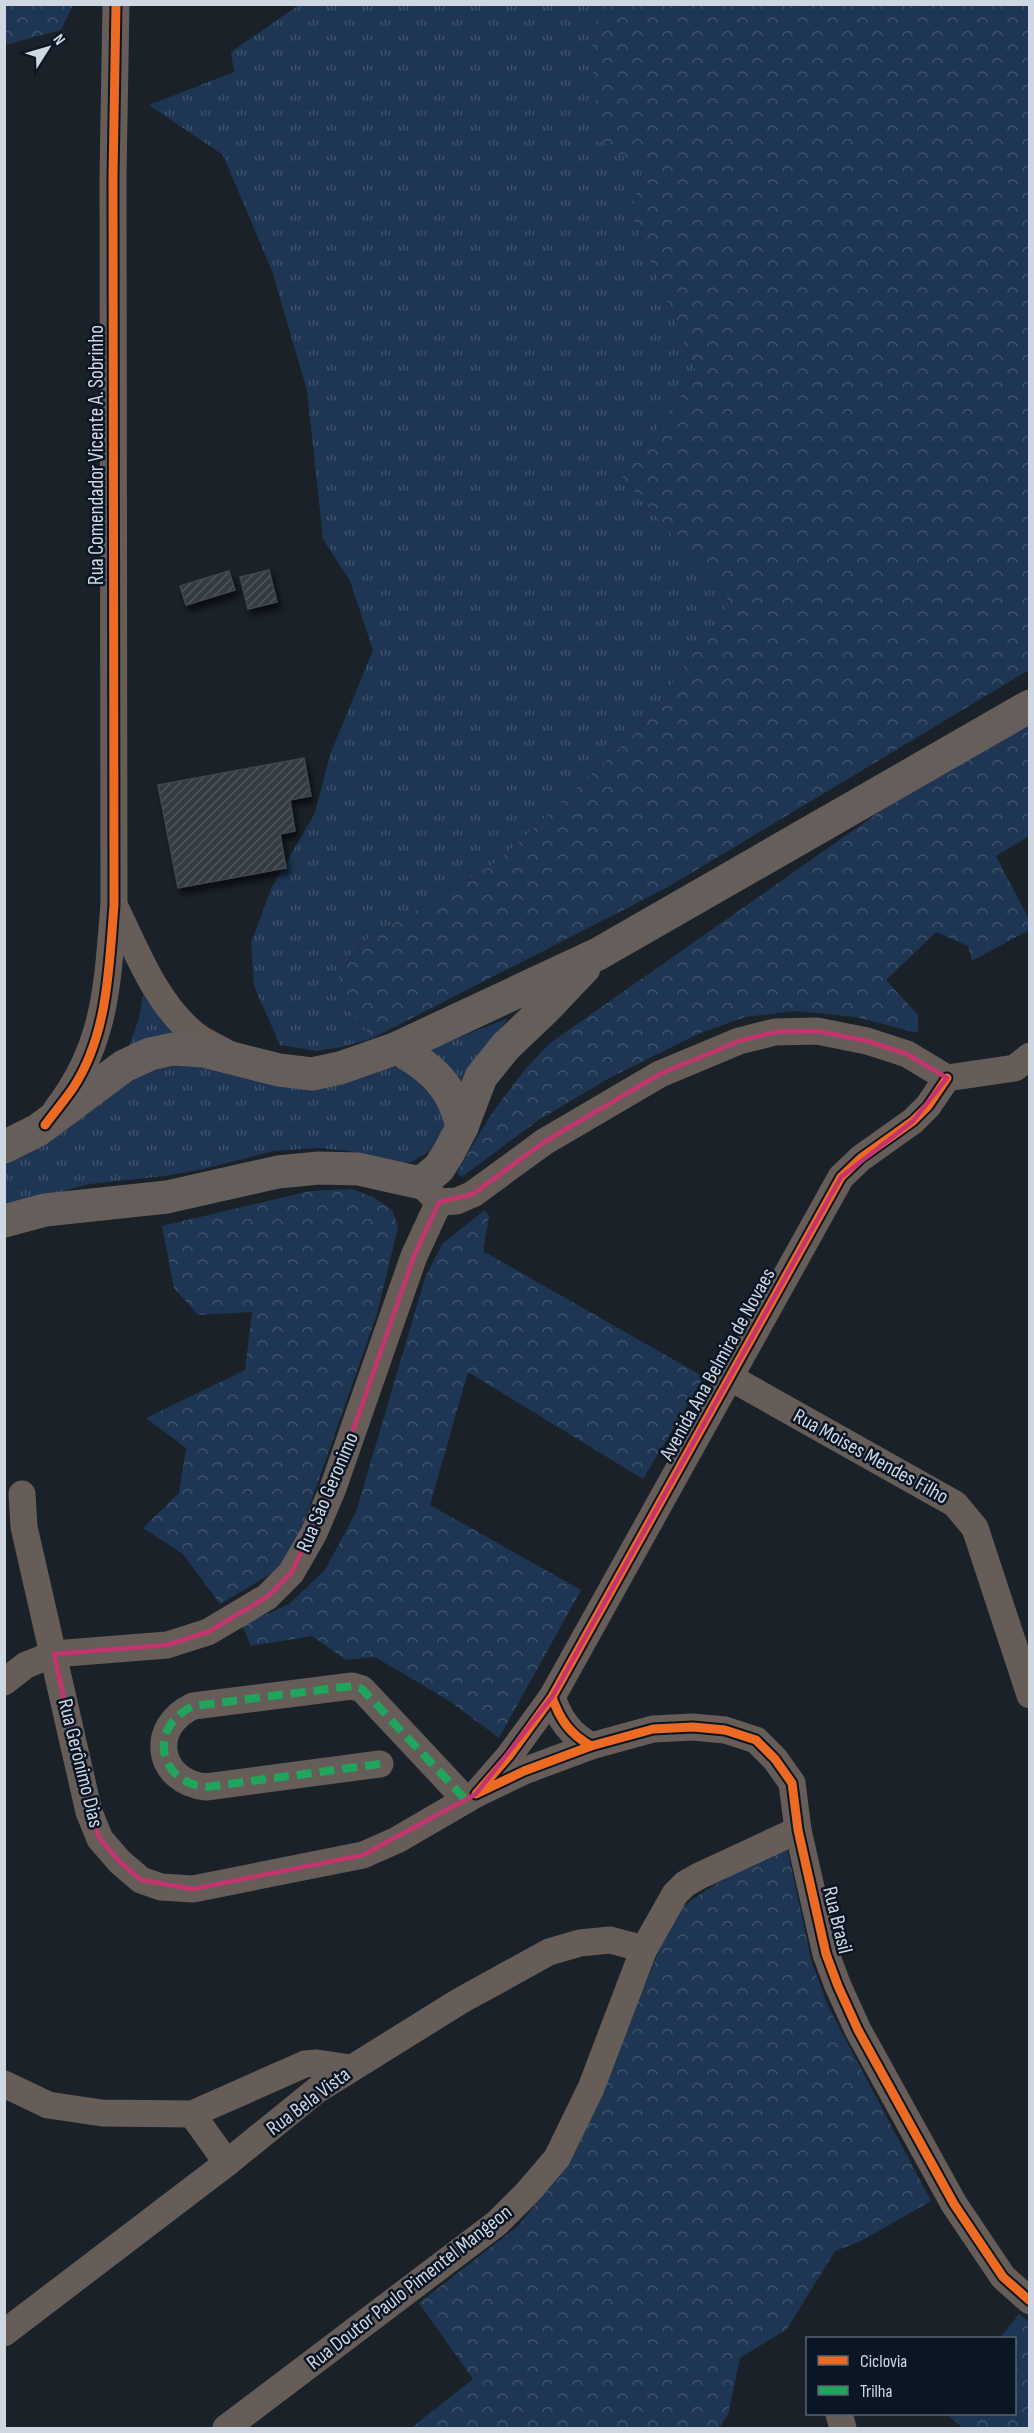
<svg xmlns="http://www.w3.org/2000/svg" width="1034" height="2433" viewBox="0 0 1034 2433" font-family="'Sofia Sans Condensed',sans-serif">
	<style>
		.grass { fill: url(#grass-tufts) }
		.forest { fill: url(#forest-crowns) }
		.building { fill: url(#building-hatch); stroke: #40474f; stroke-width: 1.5; filter: url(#shadow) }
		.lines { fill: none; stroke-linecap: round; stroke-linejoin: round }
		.minor { stroke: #665d59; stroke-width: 27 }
		.major { stroke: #665e5b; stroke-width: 33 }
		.quiet { stroke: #20a55d; stroke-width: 8; stroke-dasharray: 15 8; stroke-linecap: butt }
		.cycleway-casing { stroke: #0b1625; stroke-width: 13 }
		.cycleway { stroke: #ed6a23; stroke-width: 9 }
		.marked { fill: none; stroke: #c4356f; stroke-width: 4.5; stroke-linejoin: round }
		.labels { text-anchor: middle; stroke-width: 5; stroke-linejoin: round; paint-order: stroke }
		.street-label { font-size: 21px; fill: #cfd7e2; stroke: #0b1625 }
	</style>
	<defs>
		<pattern id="grass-tufts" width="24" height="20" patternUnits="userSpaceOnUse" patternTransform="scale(1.5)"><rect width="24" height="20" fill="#1e3653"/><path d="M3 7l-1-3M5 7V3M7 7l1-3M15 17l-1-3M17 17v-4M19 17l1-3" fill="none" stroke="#3e526b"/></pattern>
		<pattern id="forest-crowns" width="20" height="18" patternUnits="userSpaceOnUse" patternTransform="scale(1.5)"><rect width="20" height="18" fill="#1e3653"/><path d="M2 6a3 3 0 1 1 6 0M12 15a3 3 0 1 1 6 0" fill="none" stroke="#3e526b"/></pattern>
		<pattern id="building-hatch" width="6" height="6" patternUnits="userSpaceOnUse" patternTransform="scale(1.5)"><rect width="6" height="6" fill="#353b42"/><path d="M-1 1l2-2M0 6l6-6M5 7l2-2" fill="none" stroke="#51575d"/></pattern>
		<filter id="shadow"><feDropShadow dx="3.5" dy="6" stdDeviation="3" flood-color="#0009"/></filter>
	</defs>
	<rect width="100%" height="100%" fill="#1a2129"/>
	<g class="grass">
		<path d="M 299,5 L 603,5 L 591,50 L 643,169 L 631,213 L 697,374 L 622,477 L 730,602 L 639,730 L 498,861 L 358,945 L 331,990 L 373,1038 L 342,1047 L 317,1051 L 280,1045 L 254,986 L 251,942 L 272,887 L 315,813 L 330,755 L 373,650 L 350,581 L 323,539 L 307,390 L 272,271 L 223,155 L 149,105 L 234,72 L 231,52 Z"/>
		<path d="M 143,994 L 162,1021 L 181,1038 L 128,1050 L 139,1018 Z"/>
		<path d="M 508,1018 L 494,1038 L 465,1101 L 421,1053 Z"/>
		<path d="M 163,1063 L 401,1067 L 421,1074 L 445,1121 L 440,1139 L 427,1153 L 411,1162 L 395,1164 L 349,1151 L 319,1148 L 274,1151 L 204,1169 L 165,1176 L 89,1184 L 5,1207 L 4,1156 L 124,1078 Z"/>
	</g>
	<g class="forest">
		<path d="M 4,5 L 5,4 L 73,5 L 61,30 L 5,45 Z"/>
		<path d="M 603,5 L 1029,5 L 1029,670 L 668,887 L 373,1038 L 331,990 L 358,945 L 498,861 L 639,730 L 730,602 L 622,477 L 697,374 L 631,213 L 643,169 L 599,140 L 591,50 Z"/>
		<path d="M 1029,707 L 1029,836 L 996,856 L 1029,919 L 1029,930 L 972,961 L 968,946 L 936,932 L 886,980 L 918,1015 L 918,1033 L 856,1017 L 796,1011 L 745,1017 L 698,1034 L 611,1077 L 537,1121 L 462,1177 L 457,1173 C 482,1125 512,1081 550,1043 Z"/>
		<path d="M 352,1189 L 373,1197 L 392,1210 L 398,1227 L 377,1314 L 294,1550 L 279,1569 L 220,1604 L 183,1554 L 143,1528 L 179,1493 L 186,1448 L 146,1418 L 245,1370 L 252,1312 L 198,1315 L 174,1288 L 162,1226 L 310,1191 Z"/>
		<path d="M 485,1210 L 489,1217 L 483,1251 L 704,1377 L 643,1479 L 468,1372 L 430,1505 L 581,1590 L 499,1738 L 451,1702 L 375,1657 L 346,1660 L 312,1636 L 251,1646 L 242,1625 L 289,1604 L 325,1570 L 356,1512 L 425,1278 L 442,1244 Z"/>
		<path d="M 787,1848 L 812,1963 L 828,2006 L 931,2201 L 861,2241 L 835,2251 L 787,2329 L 740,2358 L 728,2415 L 719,2428 L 411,2428 L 473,2379 L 419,2303 L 518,2226 L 562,2171 L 593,2114 L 673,1916 C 705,1885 747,1868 787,1848 Z"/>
		<path d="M 1019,2314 L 1029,2322 L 1029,2428 L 963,2428 L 946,2414 L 1014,2414 L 1014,2338 L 1000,2338 Z"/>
	</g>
	<g class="building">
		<path d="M 269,570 L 277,602 L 248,609 L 240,577 Z"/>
		<path d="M 229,571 L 235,590 L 186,605 L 180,586 Z"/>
		<path d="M 304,758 L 311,796 L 290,800 L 295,831 L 280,834 L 286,868 L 178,888 L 158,785 Z"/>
	</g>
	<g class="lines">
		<g class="minor">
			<path d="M 114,905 C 136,949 155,1002 193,1033 C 202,1041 215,1046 225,1052"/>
			<path d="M 947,1078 L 1015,1068 L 1030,1056"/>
			<path d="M 56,1110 C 107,1044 107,984 114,905 L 113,176 L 116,4"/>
			<path d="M 426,1189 L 439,1202 L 457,1201 L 473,1194 L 544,1142 L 660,1074 L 739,1041 L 775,1032 L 817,1031 L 867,1041 L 907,1054 L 947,1078"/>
			<path d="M 731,1378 L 955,1504 L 975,1528 L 1030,1695"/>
			<path d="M 22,1494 L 24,1527 L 89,1812 L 100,1839 L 120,1862 L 141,1880 L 161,1887 L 193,1889 L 363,1855 L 397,1840 L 476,1794"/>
			<path d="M 4,1682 L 26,1665 L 54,1654 L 167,1645 L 208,1632 L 267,1597 L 291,1573 L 314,1533 L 333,1488 L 414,1256 L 439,1202"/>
			<path d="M 552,1697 C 560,1720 570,1734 591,1746 L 653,1729 L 693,1727 L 725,1730 L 756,1740 L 775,1759 L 792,1783 L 798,1830 L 826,1954 L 838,1986 L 858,2030 L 954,2204 L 1003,2277 L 1030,2301"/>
			<path d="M 591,1746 L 524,1771 L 476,1794 L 509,1756 L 552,1697 L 841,1177 L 861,1158 L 913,1121 L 928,1106 L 947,1078"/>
			<path d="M 380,1764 L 206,1787 C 157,1782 148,1727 193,1706 L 352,1686 L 362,1689 L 466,1800"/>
			<path d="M 4,2084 L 48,2105 L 102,2113 L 192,2114 L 305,2064 L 317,2063 L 351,2068"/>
			<path d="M 192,2114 L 227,2163"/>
			<path d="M 4,2333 L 227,2163 L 317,2090 L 460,2001 L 549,1952 L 580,1943 L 610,1940 L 644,1949"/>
			<path d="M 839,2414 L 843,2428"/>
			<path d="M 226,2428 L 497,2223 L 527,2193 L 557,2158 L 591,2088 L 644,1949 L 675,1894 L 685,1884 L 699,1876 L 798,1830"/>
		</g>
		<g class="major">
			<path d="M 397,1048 C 432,1068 453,1086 462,1127"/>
			<path d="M 4,1147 L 38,1130 L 124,1066 L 150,1054 L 173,1049 L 204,1051 L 279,1070 L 312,1074 L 340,1068 L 397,1048 L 598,954 L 1030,706"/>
			<path d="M 4,1221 L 45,1210 L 167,1197 L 278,1172 L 319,1168 L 358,1169 L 421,1183 L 439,1168 L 449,1152 L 462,1127 L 481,1077 L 506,1046 L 546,1008 L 584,968"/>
		</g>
		<path class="quiet" d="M 380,1764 L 206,1787 C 157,1782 148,1727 193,1706 L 352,1686 L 362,1689 L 466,1800"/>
		<defs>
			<g id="cycleway">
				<path d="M 45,1125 C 54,1113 64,1101 73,1088 C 108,1035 109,967 114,905 L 113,176 L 116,4"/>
				<path d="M 552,1697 C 560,1720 570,1734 591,1746 L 653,1729 L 693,1727 L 725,1730 L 756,1740 L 775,1759 L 792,1783 L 798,1830 L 826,1954 L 838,1986 L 858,2030 L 954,2204 L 1003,2277 L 1030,2301"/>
				<path d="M 591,1746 L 524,1771 L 476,1794 L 509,1756 L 552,1697 L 841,1177 L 861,1158 L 913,1121 L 928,1106 L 947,1078"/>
			</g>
		</defs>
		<use href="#cycleway" class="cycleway-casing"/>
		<use href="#cycleway" class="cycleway"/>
	</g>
	<path class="marked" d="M 817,1031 L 867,1041 L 907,1054 L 947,1078 L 913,1121 L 841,1177 L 552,1697 L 476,1794 L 363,1855 L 193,1889 L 141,1880 L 120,1862 L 100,1839 L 89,1812 L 54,1654 L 167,1645 L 208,1632 L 267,1597 L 291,1573 L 333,1488 L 414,1256 L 439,1202 L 473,1194 L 544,1142 L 660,1074 L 739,1041 L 775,1032 Z"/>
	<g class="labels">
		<g class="street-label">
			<text transform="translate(96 455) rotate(-90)" y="7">Rua Comendador Vicente A. Sobrinho</text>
			<text transform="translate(717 1364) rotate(-61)" y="7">Avenida Ana Belmira de Novaes</text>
			<text transform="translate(871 1456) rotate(29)" y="7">Rua Moises Mendes Filho</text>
			<text transform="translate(327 1492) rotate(-67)" y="7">Rua São Geronimo</text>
			<text transform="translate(81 1763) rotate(76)" y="7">Rua Gerônimo Dias</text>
			<text transform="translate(838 1920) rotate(76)" y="7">Rua Brasil</text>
			<text transform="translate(308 2101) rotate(-37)" y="7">Rua Bela Vista</text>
			<text transform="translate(409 2287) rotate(-38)" y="7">Rua Doutor Paulo Pimentel Mangeon</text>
		</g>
	</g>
	<rect width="1034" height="2433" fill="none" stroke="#cfd7e2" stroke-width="12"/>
	<rect x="806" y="2337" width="210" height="78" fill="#0b1625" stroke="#596371" stroke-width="1.5"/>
	<rect x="818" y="2356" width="30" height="9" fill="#ed6a23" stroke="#596371" stroke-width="1.5"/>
	<text x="860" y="2367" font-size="18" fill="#cfd7e2">Ciclovia</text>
	<rect x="818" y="2386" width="30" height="9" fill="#20a55d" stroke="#596371" stroke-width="1.5"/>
	<text x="860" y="2397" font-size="18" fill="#cfd7e2">Trilha</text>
	<g transform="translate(48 48) rotate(53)" stroke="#0b1625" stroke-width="4.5" paint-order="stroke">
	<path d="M0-4.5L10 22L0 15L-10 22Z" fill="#cfd7e2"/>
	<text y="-9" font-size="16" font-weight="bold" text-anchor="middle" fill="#cfd7e2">N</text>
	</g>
</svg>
